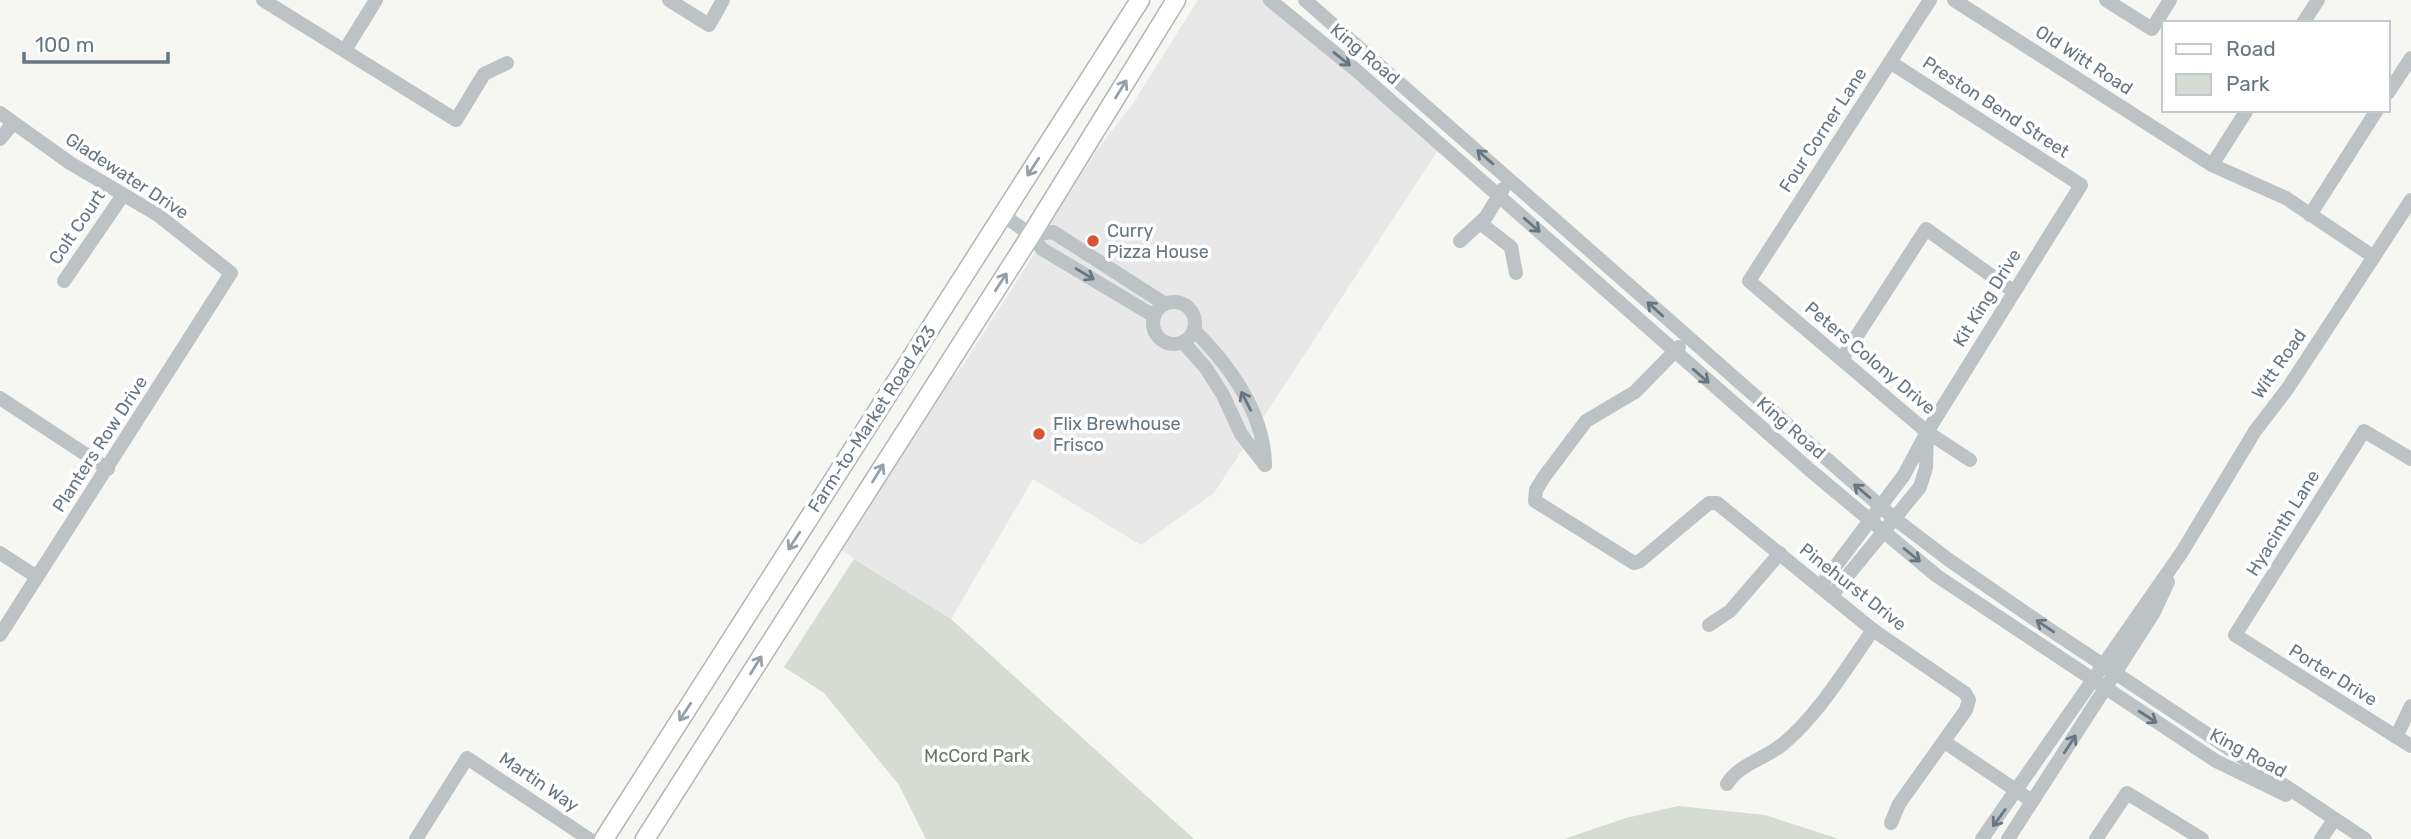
<svg xmlns="http://www.w3.org/2000/svg" width="2411" height="839" viewBox="0 0 2411 839" font-family="Rubik,sans-serif">
	<style>
		.built { fill: #e7e8e7 }
		.green { fill: #d6dbd3 }
		.lines { fill: none; stroke-linecap: round; stroke-linejoin: round }
		.major-casing { stroke: #b1b6b9; stroke-width: 21 }
		.minor { stroke: #bdc2c5; stroke-width: 14 }
		.major { stroke: #fff; stroke-width: 18 }
		.oneway { stroke: #677782 }
		.oneway2 { stroke: #95a0a8 }
		.poi-dot { fill: #d85432; stroke: #fff; stroke-width: 2.5 }
		.labels { text-anchor: middle; stroke-width: 7; stroke-linejoin: round; paint-order: stroke }
		.street-label { font-size: 18px; fill: #677782; stroke: #fff }
		.poi-label { font-size: 18px; fill: #677782; stroke: #fff; text-anchor: start }
		.park-label { font-size: 18px; fill: #6a7a66; stroke: #fff }
	</style>
	<rect width="100%" height="100%" fill="#f6f6f3"/>
	<path class="built" d="M 1198,0 L 1263,0 L 1438,150 L 1214,493 L 1141,545 L 1033,479 L 951,619 L 839,549 L 938,394 L 962,367 L 1032,257 L 1055,215 L 1099,147 L 1132,105 Z"/>
	<g class="green">
		<path d="M 854,559 L 951,619 L 1194,839 L 926,839 L 899,785 L 824,693 L 784,667 Z"/>
		<path d="M 1678,806 L 1765,815 L 1839,839 L 1564,839 L 1626,818 Z"/>
	</g>
	<g class="lines">
		<defs>
			<g id="major">
				<path d="M 604,839 L 1140,0"/>
				<path d="M 645,839 L 1031,235 L 1176,0"/>
			</g>
		</defs>
		<use href="#major" class="major-casing"/>
		<g class="minor">
			<path d="M 263,0 L 456,120 L 484,74 L 507,63"/>
			<path d="M 669,0 L 709,25 L 723,0"/>
			<path d="M 1270,0 L 1357,71 L 1811,471 L 1937,576 L 2216,761 L 2286,795"/>
			<path d="M 1305,0 L 1895,519 L 1949,560 L 2046,627 L 2365,839"/>
			<path d="M 1930,0 L 1749,281 L 1927,432 L 1970,460"/>
			<path d="M 1954,0 L 2212,165 L 2286,198 L 2374,257"/>
			<path d="M 2106,0 L 2152,29 L 2170,0"/>
			<path d="M 2303,23 L 2318,0"/>
			<path d="M 345,50 L 376,0"/>
			<path d="M 1890,62 L 2081,185 L 1927,432"/>
			<path d="M 2388,93 L 2411,58"/>
			<path d="M 0,113 L 70,163 L 158,215 L 231,273 L 0,635"/>
			<path d="M 0,139 L 13,123"/>
			<path d="M 2212,165 L 2247,110"/>
			<path d="M 1003,215 L 1031,235 L 1042,249 L 1154,316"/>
			<path d="M 2310,215 L 2377,110"/>
			<path d="M 1480,223 L 1511,247 L 1516,273"/>
			<path d="M 1031,235 L 1053,232 L 1165,304"/>
			<path d="M 1460,241 L 1486,217 L 1503,189"/>
			<path d="M 64,281 L 123,195"/>
			<circle cx="1174" cy="323" r="21"/>
			<path d="M 1194,330 C 1229,365 1264,413 1265,465"/>
			<path d="M 1183,342 L 1206,368 L 1223,395 L 1241,434 L 1265,465"/>
			<path d="M 1679,347 L 1635,392 L 1586,421 L 1544,477 L 1536,490 L 1535,501 L 1634,563 L 1640,561 L 1709,503 L 1717,503 L 1873,630 L 1965,693 L 1969,700 L 1966,710 L 1899,804 L 1891,823"/>
			<path d="M 1842,359 L 1926,229 L 2013,291"/>
			<path d="M 0,398 L 108,469"/>
			<path d="M 2411,459 L 2364,431 L 2235,635 L 2411,746"/>
			<path d="M 0,553 L 37,577"/>
			<path d="M 1820,587 L 1904,475 L 1927,432 L 1926,468 L 1920,487 L 1831,596"/>
			<path d="M 1709,625 L 1730,611 L 1780,553"/>
			<path d="M 2396,737 L 2411,706"/>
			<path d="M 1946,743 L 2026,797"/>
			<path d="M 1727,784 C 1739,764 1765,759 1783,744 C 1819,714 1846,668 1873,630"/>
			<path d="M 416,839 L 467,758 L 589,839"/>
			<path d="M 1982,839 L 2182,552 L 2255,431 L 2288,388 L 2411,200"/>
			<path d="M 2008,839 L 2153,614 L 2168,582"/>
			<path d="M 2096,839 L 2127,793 L 2202,839"/>
			<path d="M 2321,839 L 2334,820"/>
		</g>
		<use href="#major" class="major"/>
	</g>
	<defs><path id="oneway-shaft" d="M-6 0H5M1.5-3L5.5 0L1.5 3" fill="none" stroke-width="1.6" stroke-linecap="round" stroke-linejoin="round" transform="scale(1.75)"/></defs>
	<g class="oneway">
		<use href="#oneway-shaft" transform="translate(1342 59) rotate(39)"/>
		<use href="#oneway-shaft" transform="translate(1485 157) rotate(-139)"/>
		<use href="#oneway-shaft" transform="translate(1532 225) rotate(41)"/>
		<use href="#oneway-shaft" transform="translate(1085 274) rotate(31)"/>
		<use href="#oneway-shaft" transform="translate(1655 309) rotate(-138)"/>
		<use href="#oneway-shaft" transform="translate(1701 376) rotate(41)"/>
		<use href="#oneway-shaft" transform="translate(1246 401) rotate(-117)"/>
		<use href="#oneway-shaft" transform="translate(1862 491) rotate(-140)"/>
		<use href="#oneway-shaft" transform="translate(1912 555) rotate(39)"/>
		<use href="#oneway-shaft" transform="translate(2045 626) rotate(-146)"/>
		<use href="#oneway-shaft" transform="translate(2148 717) rotate(33)"/>
		<use href="#oneway-shaft" transform="translate(2070 744) rotate(-57)"/>
		<use href="#oneway-shaft" transform="translate(1999 818) rotate(126)"/>
	</g>
	<g class="oneway2">
		<use href="#oneway-shaft" transform="translate(1121 89) rotate(-58)"/>
		<use href="#oneway-shaft" transform="translate(1033 167) rotate(123)"/>
		<use href="#oneway-shaft" transform="translate(1001 282) rotate(-57)"/>
		<use href="#oneway-shaft" transform="translate(878 473) rotate(-58)"/>
		<use href="#oneway-shaft" transform="translate(794 541) rotate(123)"/>
		<use href="#oneway-shaft" transform="translate(756 665) rotate(-58)"/>
		<use href="#oneway-shaft" transform="translate(685 712) rotate(123)"/>
	</g>
	<g class="poi-dot">
		<circle cx="1093" cy="241" r="7"/>
		<circle cx="1039" cy="434" r="7"/>
	</g>
	<g class="labels">
		<g class="street-label">
			<text transform="translate(1365 54) rotate(40)" y="6">King Road</text>
			<text transform="translate(2084 60) rotate(33)" y="6">Old Witt Road</text>
			<text transform="translate(1996 107) rotate(33)" y="6">Preston Bend Street</text>
			<text transform="translate(1823 130) rotate(-57)" y="6">Four Corner Lane</text>
			<text transform="translate(127 176) rotate(33)" y="6">Gladewater Drive</text>
			<text transform="translate(77 227) rotate(-56)" y="6">Colt Court</text>
			<text transform="translate(1987 298) rotate(-58)" y="6">Kit King Drive</text>
			<text transform="translate(1870 358) rotate(40)" y="6">Peters Colony Drive</text>
			<text transform="translate(2279 364) rotate(-55)" y="6">Witt Road</text>
			<text transform="translate(872 419) rotate(-57)" y="6">Farm-to-Market Road 423</text>
			<text transform="translate(1791 428) rotate(41)" y="6">King Road</text>
			<text transform="translate(100 444) rotate(-57)" y="6">Planters Row Drive</text>
			<text transform="translate(2283 523) rotate(-58)" y="6">Hyacinth Lane</text>
			<text transform="translate(1853 587) rotate(38)" y="6">Pinehurst Drive</text>
			<text transform="translate(2333 675) rotate(32)" y="6">Porter Drive</text>
			<text transform="translate(2248 753) rotate(28)" y="6">King Road</text>
			<text transform="translate(539 782) rotate(34)" y="6">Martin Way</text>
		</g>
		<g class="poi-label">
			<text x="1107" y="237">Curry<tspan x="1107" dy="21">Pizza House</tspan></text>
			<text x="1053" y="430">Flix Brewhouse<tspan x="1053" dy="21">Frisco</tspan></text>
		</g>
		<g class="park-label">
			<text x="977" y="762">McCord Park</text>
		</g>
	</g>
	<rect x="2162" y="21" width="228" height="91" fill="#ffffff" stroke="#c2c9cd" stroke-width="2"/>
	<rect x="2176" y="44" width="35" height="10" fill="#ffffff" stroke="#c2c9cd" stroke-width="2"/>
	<text x="2226" y="56" font-size="21" fill="#677782">Road</text>
	<rect x="2176" y="74" width="35" height="21" fill="#d6dbd3" stroke="#c2c9cd" stroke-width="2"/>
	<text x="2226" y="91" font-size="21" fill="#677782">Park</text>
	<path d="M24 52v10h144v-10" fill="none" stroke="#677782" stroke-width="3.5"/>
	<text x="35" y="52" font-size="21" fill="#677782" stroke="#ffffff" stroke-width="5" paint-order="stroke">100 m</text>
</svg>
